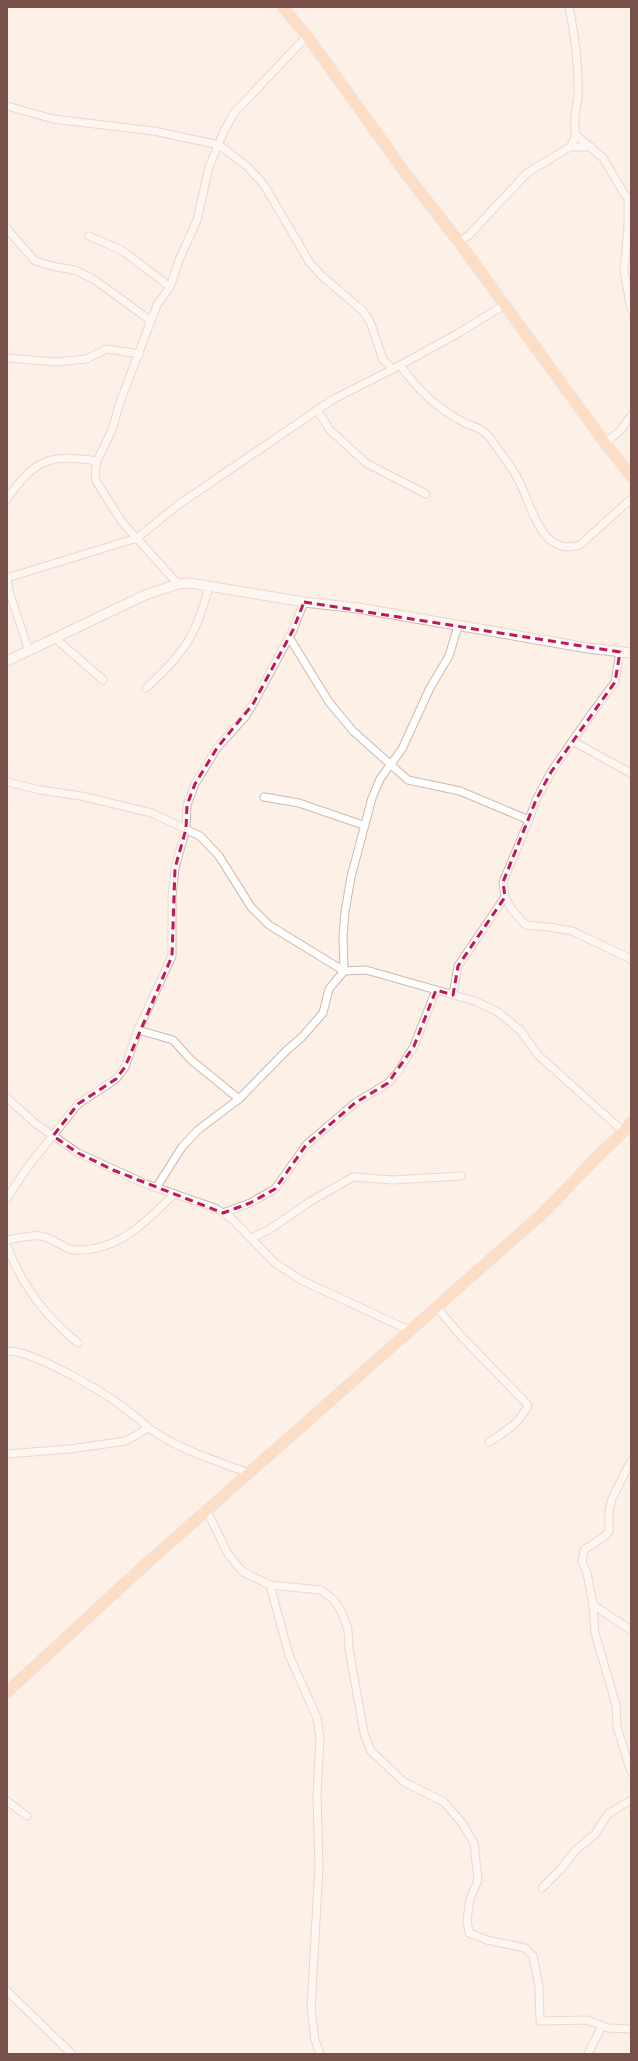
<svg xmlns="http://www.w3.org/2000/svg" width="638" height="2061" viewBox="0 0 638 2061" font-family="Lato,sans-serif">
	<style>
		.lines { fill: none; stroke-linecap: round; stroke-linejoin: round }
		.street-casing { stroke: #d1b7ae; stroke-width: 9 }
		.secondary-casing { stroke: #d7b8ad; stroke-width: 11 }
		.primary-casing { stroke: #d9cecc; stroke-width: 12 }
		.street { stroke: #fff; stroke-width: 7 }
		.secondary { stroke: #fff; stroke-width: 9 }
		.primary { stroke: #fdc89d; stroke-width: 10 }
		.marked { fill: none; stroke: #c2185b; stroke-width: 3; stroke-dasharray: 8 5; stroke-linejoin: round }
	</style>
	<rect width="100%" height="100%" fill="#fdf0e6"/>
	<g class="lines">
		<defs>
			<g id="street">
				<path d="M 7,106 L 53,119 L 154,131 L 219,145 L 248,167 L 264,185 L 310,263 L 322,276 L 364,312 L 371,324 L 383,360 L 393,369 L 457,334 L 504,305"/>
				<path d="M 576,135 L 603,158 L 625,195 L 631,199"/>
				<path d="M 570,147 L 591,147"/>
				<path d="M 628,197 L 628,227 L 624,271 L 631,309"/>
				<path d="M 7,229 L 35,261 L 56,267 L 75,270 L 95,280 L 151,321"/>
				<path d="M 89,236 L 123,251 L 170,287"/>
				<path d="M 459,242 L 469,235 L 527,173 L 570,147 C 578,137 574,130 575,118 C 575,111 577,104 578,97 C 579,67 575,36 569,7"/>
				<path d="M 7,358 L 56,362 L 86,359 L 107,349 L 140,354"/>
				<path d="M 400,365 C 416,388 438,409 463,422 C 469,425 477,427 483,431 C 490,436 506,460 512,469 C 531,494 536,559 580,545 L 631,499"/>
				<path d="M 317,410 L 330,430 L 366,463 L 426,494"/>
				<path d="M 605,443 L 620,431 L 631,416"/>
				<path d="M 7,499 C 35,459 49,454 97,461"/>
				<path d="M 7,578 L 137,538 L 178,505 L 332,400 L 393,369"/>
				<path d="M 7,578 L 9,591 L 29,651"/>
				<path d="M 178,584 L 122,522 L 96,481 L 95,471 L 97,461 L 112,430 L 120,402 L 157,305 L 170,287 L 180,258 L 197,220 L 209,167 L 224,131 L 234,113 L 307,36"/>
				<path d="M 289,637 L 329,702 L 353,731 L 408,780 L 460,791 L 529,820 L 503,882 L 505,897 L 458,966 L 453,995"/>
				<path d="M 55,638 L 103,680"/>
				<path d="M 146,688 C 184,654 197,634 209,586"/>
				<path d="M 572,741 L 631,773"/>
				<path d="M 7,782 L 40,790 L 81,796 L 152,813 L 200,836 L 219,856 L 251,907 L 269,925 L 344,971 L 366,970 L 475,1001 L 498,1012 L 521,1031 L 538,1055 L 624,1132"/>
				<path d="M 264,797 L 299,803 L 363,825"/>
				<path d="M 529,820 L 536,800 L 551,772 L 589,717 L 615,682 L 620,652"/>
				<path d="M 505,897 L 512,910 L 526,925 L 549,927 L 572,931 L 631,959"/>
				<path d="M 138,1030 L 173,1040 L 191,1060 L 239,1099"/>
				<path d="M 7,1098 L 35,1123 L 78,1153 L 146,1184 L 215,1208 L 231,1218 L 275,1263 L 301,1280 L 411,1331"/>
				<path d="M 156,1188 L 182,1147 L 198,1130 L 239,1099 L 286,1051 L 302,1037 L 323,1013 L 329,989 L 344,971 L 343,936 L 345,912 L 351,877 L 372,798 L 380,779 L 402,749 L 430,688 L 449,656 L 458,626"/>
				<path d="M 7,1198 L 27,1168 L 78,1104 L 116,1079 L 125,1067 L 138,1030 L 172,956 L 172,896 L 175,868 L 186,829 L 187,805 L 195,784 L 217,748 L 245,717 L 253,704 L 293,630 L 304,602"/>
				<path d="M 223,1213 L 250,1203 L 275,1189 L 306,1145 L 355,1103 L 388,1083 L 398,1072 L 414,1046 L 436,990"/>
				<path d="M 252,1238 L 270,1229 L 311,1201 L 353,1177 L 392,1180 L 461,1176"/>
				<path d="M 7,1240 C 17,1238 30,1235 40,1236 C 52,1237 64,1249 74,1250 C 118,1252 146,1222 174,1194"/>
				<path d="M 7,1246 C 22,1286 45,1316 78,1343"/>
				<path d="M 437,1308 L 462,1337 L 528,1405 C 521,1422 504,1433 489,1442"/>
				<path d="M 7,1351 C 32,1350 102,1391 123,1407 C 136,1416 146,1427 159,1435 C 187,1452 219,1462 249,1473"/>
				<path d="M 7,1454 L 70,1449 L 126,1441 L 148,1428"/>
				<path d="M 631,1461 L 612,1499 L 609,1510 L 609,1531 L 606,1535 L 584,1550 L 582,1562 L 587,1573 L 593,1605 L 595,1633 L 616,1705 L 617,1727 L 631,1772"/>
				<path d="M 207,1511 L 228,1554 L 243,1572 L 270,1585 L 321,1590 L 334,1600 L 342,1613 L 348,1629 L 349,1649 L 364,1733 L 371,1751 L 404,1782 L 444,1802 L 462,1823 L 474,1843 L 478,1880 L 470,1899 L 467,1920 L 469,1933 L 487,1940 L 525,1948 L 533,1956 L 539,1987 L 540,2021 L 587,2020 L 608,2028 L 631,2029"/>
				<path d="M 270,1585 L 289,1655 L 317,1718 L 320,1738 L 317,1795 L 319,1867 L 311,2008 L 315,2040 L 320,2054"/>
				<path d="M 593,1605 L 631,1630"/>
				<path d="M 7,1801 L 27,1816"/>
				<path d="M 542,1888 L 560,1870 L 576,1850 L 595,1834 L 608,1814 L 631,1800"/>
				<path d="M 7,1991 L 72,2054"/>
				<path d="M 588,2054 L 602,2026"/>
			</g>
			<path id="secondary" d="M 7,661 L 145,595 L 178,584 L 190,583 L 304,602 L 358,608 L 588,648 L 631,653"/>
			<g id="primary">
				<path d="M 283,7 L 307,36 L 406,174 L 459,242 L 605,443 L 631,476"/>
				<path d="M 7,1692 L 147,1563 L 543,1213 C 564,1192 584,1170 605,1149 C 615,1140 624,1133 631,1122"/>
			</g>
		</defs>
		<use href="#street" class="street-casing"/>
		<use href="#secondary" class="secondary-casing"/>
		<use href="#primary" class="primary-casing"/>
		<use href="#street" class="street"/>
		<use href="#secondary" class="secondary"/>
		<use href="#primary" class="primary"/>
	</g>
	<path d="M0 0H638V2061H0ZM 304,602 L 620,652 L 615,682 L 551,772 L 536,800 L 503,882 L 505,897 L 458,966 L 453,995 L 436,990 L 414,1046 L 388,1083 L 355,1103 L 306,1145 L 275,1189 L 250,1203 L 223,1213 L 113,1170 L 78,1153 L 53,1136 L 78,1104 L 116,1079 L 125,1067 L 172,956 L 175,868 L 186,829 L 187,805 L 195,784 L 217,748 L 253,704 L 293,630 Z" fill="#fdf0e6" fill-opacity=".55" fill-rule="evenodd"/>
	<path class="marked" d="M 304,602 L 620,652 L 615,682 L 551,772 L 536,800 L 503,882 L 505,897 L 458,966 L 453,995 L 436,990 L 414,1046 L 388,1083 L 355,1103 L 306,1145 L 275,1189 L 250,1203 L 223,1213 L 113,1170 L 78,1153 L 53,1136 L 78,1104 L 116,1079 L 125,1067 L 172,956 L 175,868 L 186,829 L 187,805 L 195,784 L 217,748 L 253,704 L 293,630 Z"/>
	<rect width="638" height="2061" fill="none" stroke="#775149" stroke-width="16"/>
</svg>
